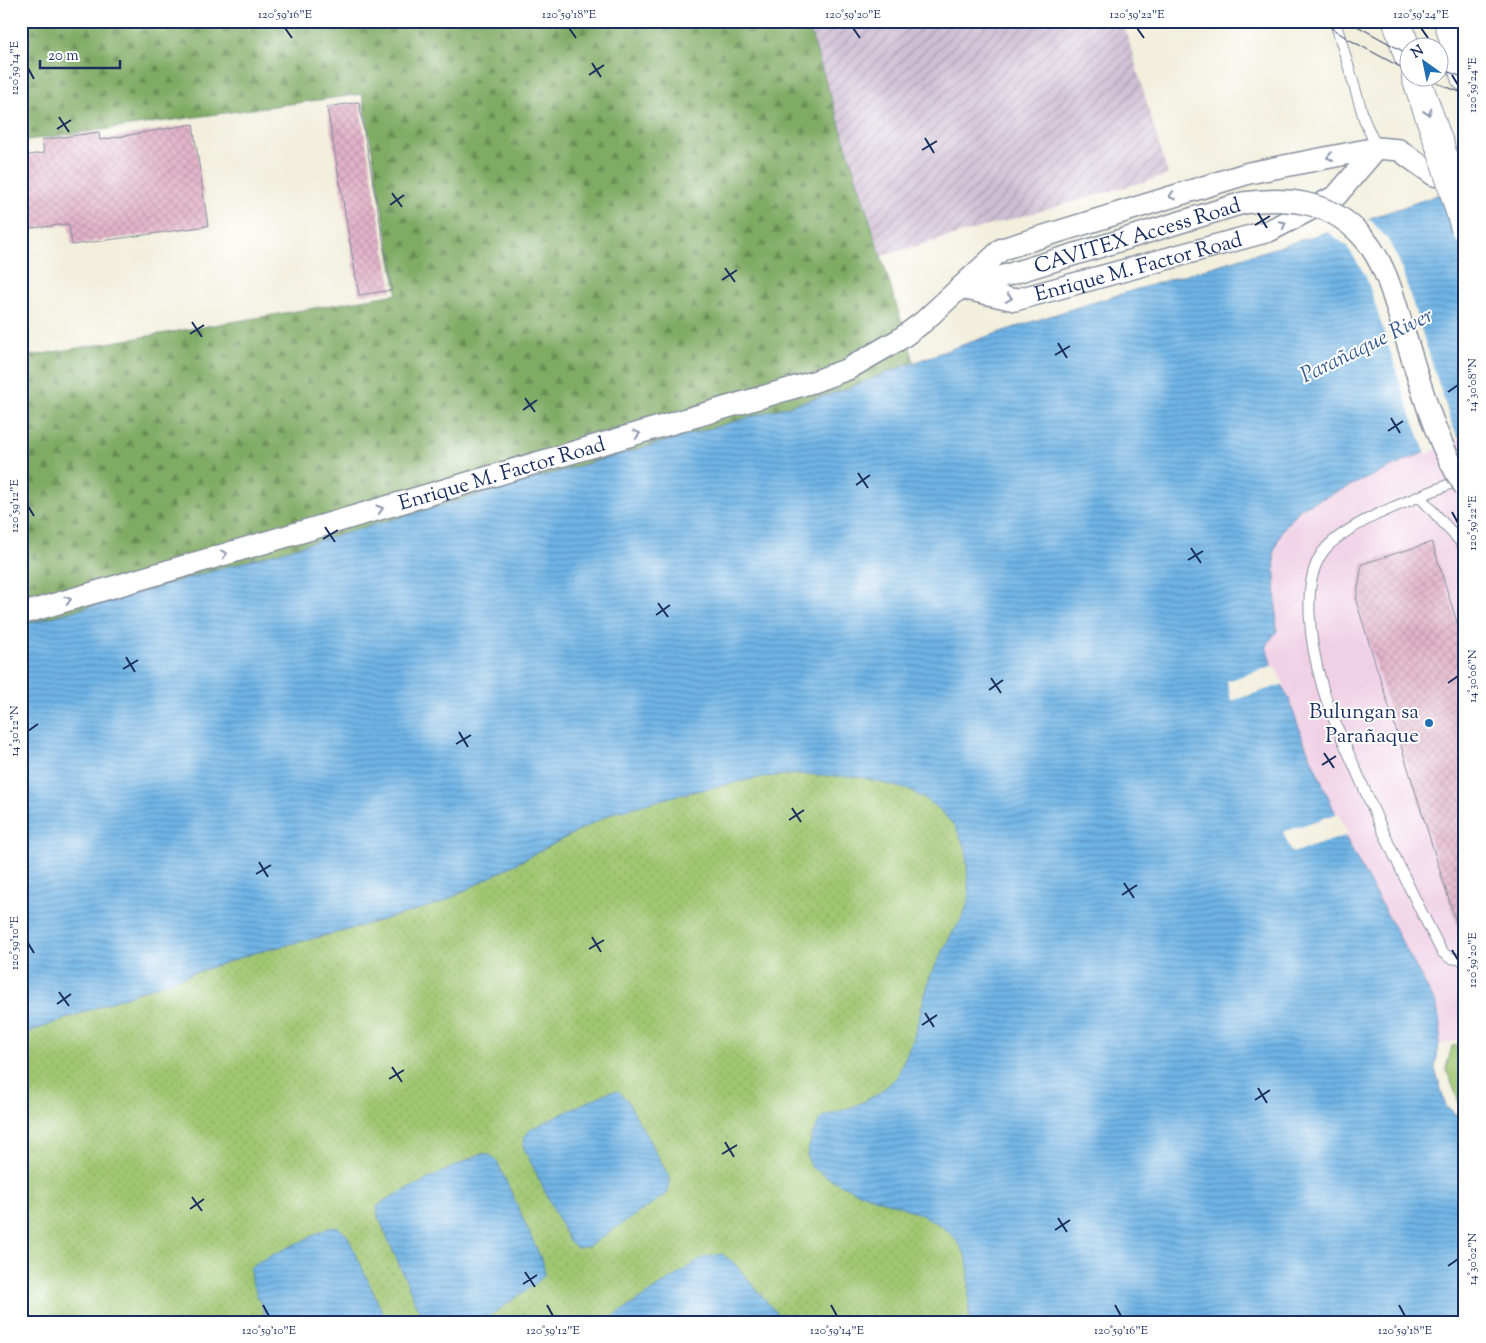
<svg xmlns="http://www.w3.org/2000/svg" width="1486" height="1343" viewBox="0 0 1486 1343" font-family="'Sorts Mill Goudy',serif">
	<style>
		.built { fill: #f0d0e5 }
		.industrial { fill: url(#industrial-furrows) }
		.forest { fill: url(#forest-firs); stroke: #4d6d60 }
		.park { fill: url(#park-dots); stroke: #5d7a68 }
		.garden { fill: #9fc671; stroke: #5d7a68 }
		.water { fill: url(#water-rules); stroke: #4471a2 }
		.pier { fill: #f2efdd }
		.building { fill: url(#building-cross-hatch) }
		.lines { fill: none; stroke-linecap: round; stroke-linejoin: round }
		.service-casing { stroke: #868f9e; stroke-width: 12 }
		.minor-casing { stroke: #868f9e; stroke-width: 24 }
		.motorway-casing { stroke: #868f9e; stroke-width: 30 }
		.service { stroke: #fff; stroke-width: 10 }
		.minor { stroke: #fff; stroke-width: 21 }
		.motorway { stroke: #fff; stroke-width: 28 }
		.tram { stroke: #1b2f5e; stroke-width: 1 }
		.minor-bridge-casing { stroke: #868f9e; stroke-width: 24; stroke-linecap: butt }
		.motorway-bridge-casing { stroke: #868f9e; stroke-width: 30; stroke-linecap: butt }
		.minor-bridge { stroke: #fff; stroke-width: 21 }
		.motorway-bridge { stroke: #fff; stroke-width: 28 }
		.oneway { stroke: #8d97ae }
		.ticks { fill: none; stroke: #1b2f5e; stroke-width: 2 }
		.poi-dot { fill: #1f6fb2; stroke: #fff; stroke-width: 2 }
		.labels { text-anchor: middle; stroke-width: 4; stroke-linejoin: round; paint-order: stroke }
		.street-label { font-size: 21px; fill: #1b2f5e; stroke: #fff }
		.poi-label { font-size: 21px; fill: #1b2f5e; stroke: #fff; text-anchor: end }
		.water-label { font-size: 22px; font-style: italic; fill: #385d8d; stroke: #fff }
		.neatline { fill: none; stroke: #1b2f5e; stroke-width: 2 }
		.ticks-label { font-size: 12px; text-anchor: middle; fill: #1b2f5e }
	</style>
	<defs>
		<pattern id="industrial-furrows" width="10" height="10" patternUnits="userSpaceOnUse" patternTransform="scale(1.25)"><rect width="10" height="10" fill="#cebed2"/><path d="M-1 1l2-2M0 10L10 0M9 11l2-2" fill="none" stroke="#a69bae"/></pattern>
		<pattern id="forest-firs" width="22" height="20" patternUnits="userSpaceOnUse" patternTransform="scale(1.25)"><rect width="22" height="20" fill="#7fab63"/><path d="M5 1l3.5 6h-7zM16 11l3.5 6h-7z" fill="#678c55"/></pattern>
		<pattern id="park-dots" width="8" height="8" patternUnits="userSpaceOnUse" patternTransform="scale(1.25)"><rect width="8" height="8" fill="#9fc671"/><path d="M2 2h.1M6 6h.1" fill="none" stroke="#88aa64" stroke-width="1.8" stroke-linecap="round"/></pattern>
		<pattern id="water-rules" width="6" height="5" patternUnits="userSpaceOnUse" patternTransform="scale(1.25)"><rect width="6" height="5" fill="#6eb3e5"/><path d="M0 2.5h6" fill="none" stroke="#5a92bd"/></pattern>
		<pattern id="building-cross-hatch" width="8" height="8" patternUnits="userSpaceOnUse" patternTransform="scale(1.25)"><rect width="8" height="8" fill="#e2b3c8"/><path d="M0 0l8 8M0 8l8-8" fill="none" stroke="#c19aae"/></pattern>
	</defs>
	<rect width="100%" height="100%" fill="#fff"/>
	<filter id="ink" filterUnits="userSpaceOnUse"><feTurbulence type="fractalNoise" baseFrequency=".02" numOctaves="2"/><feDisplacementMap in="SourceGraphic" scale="10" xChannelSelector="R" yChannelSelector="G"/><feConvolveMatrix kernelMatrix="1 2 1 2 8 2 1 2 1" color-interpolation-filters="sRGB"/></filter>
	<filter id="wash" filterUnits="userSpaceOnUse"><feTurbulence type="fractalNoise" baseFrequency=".0096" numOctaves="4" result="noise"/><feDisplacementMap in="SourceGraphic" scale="20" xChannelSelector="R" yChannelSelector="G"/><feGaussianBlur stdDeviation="1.12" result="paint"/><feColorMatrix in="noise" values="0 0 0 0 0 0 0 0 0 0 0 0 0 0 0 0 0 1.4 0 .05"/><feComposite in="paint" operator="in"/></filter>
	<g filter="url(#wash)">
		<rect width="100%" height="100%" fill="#f2efdd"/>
		<path class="built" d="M 1465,434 L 1465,1037 L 1440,1045 L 1440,1018 L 1437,1006 L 1350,847 L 1302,737 L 1289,699 L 1271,664 L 1266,646 L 1277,630 L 1274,551 L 1282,530 L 1301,508 Z"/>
		<path class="industrial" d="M 807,21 L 1123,21 L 1168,175 L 881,256 Z"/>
		<path class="forest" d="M 21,21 L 807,21 L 914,361 L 845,390 L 21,626 L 21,253 L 30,356 L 397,294 L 362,94 L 21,141 Z"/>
		<path class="park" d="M 931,723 L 1310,1322 L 21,1322 L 21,1035 L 155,986 L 254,953 L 347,930 L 441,903 L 612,813 Z"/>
		<path class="garden" d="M 1465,1042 L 1465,1110 L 1461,1108 L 1446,1068 L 1452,1046 Z"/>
		<g class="water">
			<path d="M 1465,185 L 1465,434 L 1301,508 L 1282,530 L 1274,551 L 1277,631 L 1266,646 L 1271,664 L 1289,699 L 1302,737 L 1350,847 L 1437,1006 L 1441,1031 L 1435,1069 L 1446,1106 L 1465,1122 L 1465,1322 L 970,1322 C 966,1298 974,1272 963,1250 C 943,1213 890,1205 855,1191 C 840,1185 825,1175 811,1167 L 807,1156 L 812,1135 L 822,1117 L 855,1106 L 878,1094 L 897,1077 L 913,1040 L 930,977 L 951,935 L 960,922 L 969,901 L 966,849 L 955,826 L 936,806 L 909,790 L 860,777 L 799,774 L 762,777 L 678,795 L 612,813 L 441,903 L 347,930 L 254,953 L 155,986 L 21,1035 L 21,626 L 845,390 C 1046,305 1261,261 1465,185 Z"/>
			<path d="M 618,1091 L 627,1100 L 669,1177 L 669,1187 L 665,1195 L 589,1246 L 577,1248 L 569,1241 L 523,1146 L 525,1136 L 531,1129 L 608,1092 Z"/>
			<path d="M 480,1154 L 488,1154 L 497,1161 L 543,1263 L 545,1274 L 538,1282 L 481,1322 L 424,1322 L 378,1216 L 377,1207 L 385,1200 Z"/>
			<path d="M 338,1227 L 347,1235 L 387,1322 L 268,1322 L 251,1279 L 250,1269 L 258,1262 L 329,1228 Z"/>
			<path d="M 722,1254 L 734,1263 L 784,1322 L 605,1322 L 704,1257 Z"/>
		</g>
		<g class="pier">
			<path d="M 1367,216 L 1388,240 L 1399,261 L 1452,425 L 1459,440 L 1426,454 L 1410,413 L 1366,276 L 1346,245 L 1323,229 Z"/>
			<path d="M 1274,665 L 1284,684 L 1231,701 L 1227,681 Z"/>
			<path d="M 1339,813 L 1348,835 L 1292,853 L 1283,832 Z"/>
		</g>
		<g id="blocks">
			<g class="building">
				<path d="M 359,102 L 392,290 L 359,295 L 327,107 Z"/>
				<path d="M 193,124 L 208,226 L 72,245 L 69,224 L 24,229 L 21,156 L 44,153 L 42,140 L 99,132 L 100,140 Z"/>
				<path d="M 1432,542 L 1465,648 L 1465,934 L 1460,935 L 1356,601 L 1362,564 Z"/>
			</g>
		</g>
	</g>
	<g filter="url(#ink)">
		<use href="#blocks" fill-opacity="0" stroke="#868f9e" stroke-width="1"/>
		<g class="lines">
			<defs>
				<g id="service">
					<path d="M 1335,21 L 1365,122 L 1377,148"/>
					<path d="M 1462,479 C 1423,496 1355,518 1327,547 C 1297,578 1312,652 1323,689 C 1332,720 1347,748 1359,777 C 1385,837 1412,895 1442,952 L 1450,958 L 1465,960"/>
					<path d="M 1420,497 L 1465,547"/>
				</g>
				<g id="minor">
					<path id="s1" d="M 962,288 L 1015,300 L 1269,231 L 1336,196 L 1377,148"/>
					<path id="s2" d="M 964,288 L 1243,203"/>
					<path id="s3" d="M 21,614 L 813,382 L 848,369 L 900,339 L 923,322 L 1002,249 L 1249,173 L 1377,148 L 1399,150 L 1434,175 L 1452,179 L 1465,177"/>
				</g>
				<g id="motorway">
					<path d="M 1397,21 L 1408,55"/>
					<path d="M 1448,21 L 1465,77"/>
					<path d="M 1416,78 L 1440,146"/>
				</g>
			</defs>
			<use href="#service" class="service-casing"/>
			<use href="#minor" class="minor-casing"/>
			<use href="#motorway" class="motorway-casing"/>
			<use href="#service" class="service"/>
			<use href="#minor" class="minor"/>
			<use href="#motorway" class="motorway"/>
			<g class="tram">
				<path d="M 1321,21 L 1348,39 L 1408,71"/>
				<path d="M 1348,21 L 1408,54"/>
				<path d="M 1438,68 L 1465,78"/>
				<path d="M 1424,78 L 1465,94"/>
			</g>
			<defs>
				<path id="minor-bridge" d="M 1243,203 C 1285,197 1327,200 1359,233 C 1385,259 1394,298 1404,332 C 1421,385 1434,440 1465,487"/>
				<path id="motorway-bridge" d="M 1440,146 L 1465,228"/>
			</defs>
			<use href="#minor-bridge" class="minor-bridge-casing"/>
			<use href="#motorway-bridge" class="motorway-bridge-casing"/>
			<use href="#minor-bridge" class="minor-bridge"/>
			<use href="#motorway-bridge" class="motorway-bridge"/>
		</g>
		<defs><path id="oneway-chevron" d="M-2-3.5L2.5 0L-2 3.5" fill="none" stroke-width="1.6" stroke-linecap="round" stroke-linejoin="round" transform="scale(1.25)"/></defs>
		<g class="oneway">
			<use href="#oneway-chevron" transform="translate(1428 112) rotate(71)"/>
			<use href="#oneway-chevron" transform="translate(1330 157) rotate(169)"/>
			<use href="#oneway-chevron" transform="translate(1172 196) rotate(163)"/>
			<use href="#oneway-chevron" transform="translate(1283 224) rotate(-28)"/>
			<use href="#oneway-chevron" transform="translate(1009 298) rotate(9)"/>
			<use href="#oneway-chevron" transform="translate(637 434) rotate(-16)"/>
			<use href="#oneway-chevron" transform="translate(380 509) rotate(-16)"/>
			<use href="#oneway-chevron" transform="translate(224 554) rotate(-16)"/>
			<use href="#oneway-chevron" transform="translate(68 600) rotate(-16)"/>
		</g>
	</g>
	<path class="ticks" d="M 285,28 L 292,38M 569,28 L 576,38M 853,28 L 860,38M 1137,28 L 1144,38M 1421,28 L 1428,38M 592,63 L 601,77M 28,68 L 34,79M 589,75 L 604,65M 1452,75 L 1458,85M 59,117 L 69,132M 57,129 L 71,120M 925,138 L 934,153M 922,150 L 937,141M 392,193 L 402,207M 390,205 L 404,195M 1258,213 L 1267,228M 1255,225 L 1270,216M 725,268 L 735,282M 722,280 L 737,270M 192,322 L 202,337M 190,334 L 204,325M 1058,343 L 1067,358M 1055,355 L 1070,346M 1448,392 L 1458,385M 525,398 L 535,412M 523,410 L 537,400M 1391,418 L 1400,433M 1388,431 L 1403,421M 858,473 L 868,488M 856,485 L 870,475M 28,506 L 34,516M 1452,512 L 1458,523M 325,527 L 335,542M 323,539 L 338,530M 1191,548 L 1201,563M 1188,560 L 1203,551M 658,603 L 668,617M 656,615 L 670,605M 126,657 L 135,672M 123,669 L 138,660M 991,678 L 1001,693M 1448,683 L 1458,676M 989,690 L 1003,680M 28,731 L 38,724M 459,732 L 468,747M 456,744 L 471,735M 1324,753 L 1334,768M 1322,765 L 1336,756M 792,808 L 801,822M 789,820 L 804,810M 259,862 L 268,877M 256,874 L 271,865M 1124,883 L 1134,898M 1122,895 L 1137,885M 592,937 L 601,952M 28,943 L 34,953M 589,949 L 604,940M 1452,950 L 1458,960M 59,992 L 69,1006M 57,1004 L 71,994M 925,1013 L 934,1027M 922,1025 L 937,1015M 392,1067 L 402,1082M 389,1079 L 404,1070M 1258,1088 L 1267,1103M 1255,1100 L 1270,1090M 725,1142 L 734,1157M 722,1154 L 737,1145M 192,1197 L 202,1211M 190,1209 L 204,1199M 1058,1218 L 1067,1232M 1055,1230 L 1070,1220M 1448,1266 L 1458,1259M 525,1272 L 535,1287M 523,1284 L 537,1275M 263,1305 L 269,1316M 547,1305 L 553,1316M 831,1305 L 837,1316M 1115,1305 L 1121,1316M 1399,1305 L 1405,1316"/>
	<circle class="poi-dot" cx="1429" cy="723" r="5"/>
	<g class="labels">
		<g class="street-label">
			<text dy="7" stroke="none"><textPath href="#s2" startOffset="181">CAVITEX Access Road</textPath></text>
			<text dy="7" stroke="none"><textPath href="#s1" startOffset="182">Enrique M. Factor Road</textPath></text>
			<text dy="7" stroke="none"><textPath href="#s3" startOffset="501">Enrique M. Factor Road</textPath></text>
		</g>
		<g class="poi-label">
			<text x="1419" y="718">Bulungan sa<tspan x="1419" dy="24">Parañaque</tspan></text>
		</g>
		<g class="water-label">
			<text transform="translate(1366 344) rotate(-26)" y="8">Parañaque River</text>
		</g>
	</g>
	<rect width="1486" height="1343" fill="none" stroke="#fff" stroke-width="55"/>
	<g transform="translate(1424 62) rotate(327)"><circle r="24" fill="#ffffff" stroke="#a4acbf"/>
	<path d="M0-4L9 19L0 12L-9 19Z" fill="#1f6fb2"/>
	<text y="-8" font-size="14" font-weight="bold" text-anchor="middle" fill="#1b2f5e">N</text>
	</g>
	<path d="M40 60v8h80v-8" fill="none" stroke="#1b2f5e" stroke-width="2.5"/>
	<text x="48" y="60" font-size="15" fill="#1b2f5e" stroke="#ffffff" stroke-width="4" paint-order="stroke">20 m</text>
	<rect x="28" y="28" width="1430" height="1288" class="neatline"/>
	<g class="ticks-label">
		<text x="285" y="18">120°59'16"E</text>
		<text x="569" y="18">120°59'18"E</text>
		<text x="853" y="18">120°59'20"E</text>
		<text x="1137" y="18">120°59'22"E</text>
		<text x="1421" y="18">120°59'24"E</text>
		<text transform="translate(14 68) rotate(-90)" y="4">120°59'14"E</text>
		<text transform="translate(1472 85) rotate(-90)" y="4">120°59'24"E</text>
		<text transform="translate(1472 385) rotate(-90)" y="4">14°30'08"N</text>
		<text transform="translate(14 506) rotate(-90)" y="4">120°59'12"E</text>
		<text transform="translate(1472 523) rotate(-90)" y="4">120°59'22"E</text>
		<text transform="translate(1472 676) rotate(-90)" y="4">14°30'06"N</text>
		<text transform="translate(14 731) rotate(-90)" y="4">14°30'12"N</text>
		<text transform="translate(14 943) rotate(-90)" y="4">120°59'10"E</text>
		<text transform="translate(1472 960) rotate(-90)" y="4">120°59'20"E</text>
		<text transform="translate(1472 1259) rotate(-90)" y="4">14°30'02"N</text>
		<text x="269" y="1334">120°59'10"E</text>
		<text x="553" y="1334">120°59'12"E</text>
		<text x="837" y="1334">120°59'14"E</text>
		<text x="1121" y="1334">120°59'16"E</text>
		<text x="1405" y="1334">120°59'18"E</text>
	</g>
</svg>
